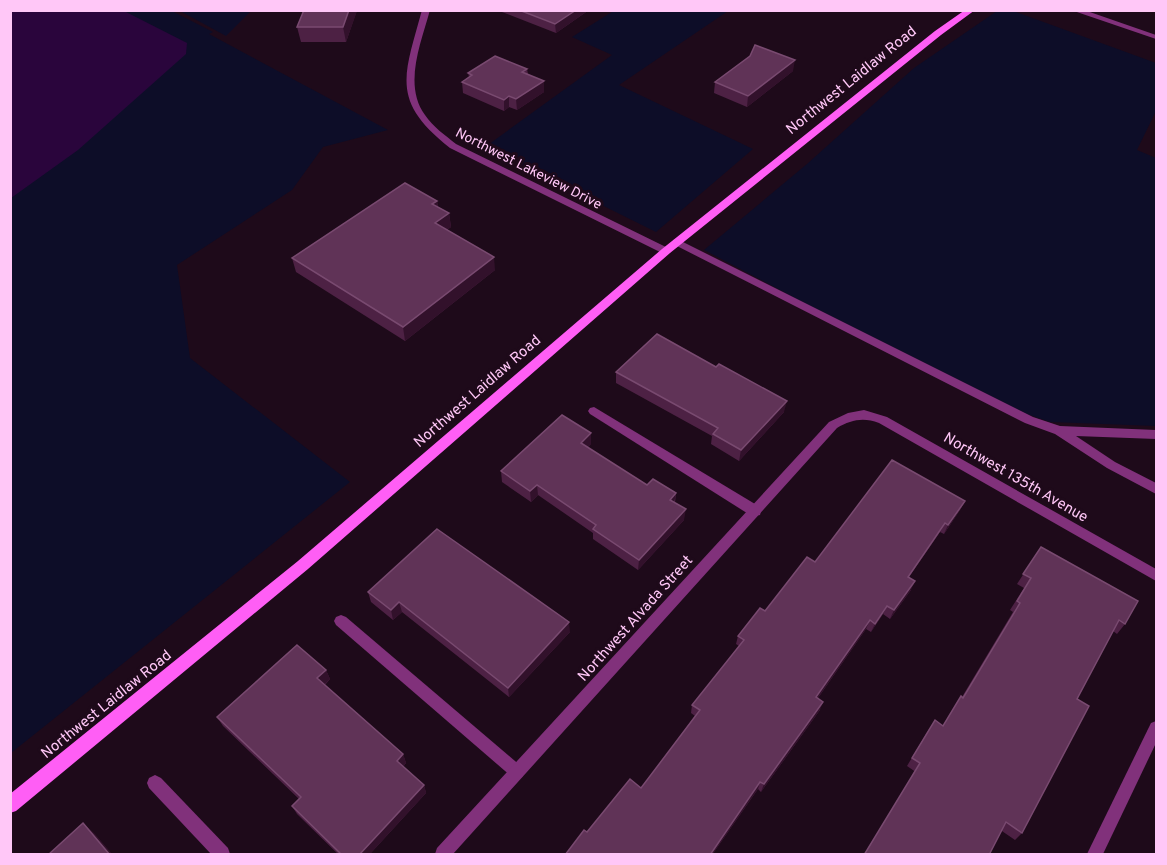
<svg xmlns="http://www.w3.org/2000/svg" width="1167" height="865" viewBox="0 0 1167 865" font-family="Overpass,sans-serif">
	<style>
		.green { fill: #0d0d28 }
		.water { fill: #2a053c }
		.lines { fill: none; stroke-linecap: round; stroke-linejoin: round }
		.service { fill: #81317b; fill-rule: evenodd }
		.minor { fill: #81317b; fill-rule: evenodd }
		.secondary { fill: #ff5ef5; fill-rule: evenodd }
		.wall { fill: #4d2144 }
		.shaded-wall { fill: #32112b }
		.building { fill: #603357; stroke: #794a70; stroke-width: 1.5 }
		.labels { text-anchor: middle; stroke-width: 6; stroke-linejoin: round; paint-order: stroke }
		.far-street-label { font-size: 14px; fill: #ffc7f7; stroke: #1e0a1a }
		.street-label { font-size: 15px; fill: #ffc7f7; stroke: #1e0a1a }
	</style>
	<rect width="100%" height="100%" fill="#1e0a1a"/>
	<g class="green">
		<path d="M 615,10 L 728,11 L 619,85 L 753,149 L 656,232 L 485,147 L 612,55 L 572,37 Z"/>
		<path d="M 11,11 L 172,11 L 213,32 L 209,34 L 388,130 L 323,147 L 292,190 L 177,265 L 190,358 L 350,482 L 11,753 Z"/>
		<path d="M 180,11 L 251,11 L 226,36 Z"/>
		<path d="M 997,11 L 1013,11 L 1156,63 L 1156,111 L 1137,150 L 1156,158 L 1156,426 L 1050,422 L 1027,414 L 797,299 L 704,250 L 807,164 L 914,68 Z"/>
	</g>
	<path class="water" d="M 11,10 L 124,11 L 187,43 L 186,54 L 78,150 L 11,198 Z"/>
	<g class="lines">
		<g class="service">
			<path d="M 677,239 L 1033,417 L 1060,426 L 1156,430 L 1156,439 L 1076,436 L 1115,462 L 1156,483 L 1156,494 L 1107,468 L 1055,434 L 1025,423 L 673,244 L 673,240 Z"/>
			<path d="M 594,407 L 760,507 L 761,511 L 760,515 L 755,516 L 750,515 L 590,414 L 588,411 L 590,408 Z"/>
			<path d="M 341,615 L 346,617 L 522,767 L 525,772 L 522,777 L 517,780 L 512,777 L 336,625 L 334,621 L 336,617 Z"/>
			<path d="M 155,775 L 161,778 L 228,848 L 230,854 L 211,854 L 149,788 L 147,783 L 149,778 Z"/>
		</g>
		<g class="minor">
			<path d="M 422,10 L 430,10 C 421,43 403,85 425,115 C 433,127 445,135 456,144 L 670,249 L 670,253 L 662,253 L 450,148 C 390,101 404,76 422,10 Z"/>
			<path d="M 1071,10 L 1084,10 L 1156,35 L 1156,39 Z"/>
			<path d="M 864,410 L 887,417 L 1156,569 L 1156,581 L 879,423 C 863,417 851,420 837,428 L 453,854 L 435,854 L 437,848 L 829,422 L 848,413 Z"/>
			<path d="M 1156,721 L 1156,743 L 1103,854 L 1087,854 L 1151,723 Z"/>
		</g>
		<path class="secondary" d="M 965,10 L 975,10 L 941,35 L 670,253 L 308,569 L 16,811 L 10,813 L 10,794 L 298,561 L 662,249 L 935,31 Z"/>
	</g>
	<g class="wall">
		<path d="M 357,10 L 346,42 L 301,42 L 297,27 Z"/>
		<path d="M 502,10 L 589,10 L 556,33 L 502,12 Z"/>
		<path d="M 527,69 L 528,74 L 544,92 L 517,110 L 509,107 L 504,111 L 463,93 L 462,82 L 469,77 L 468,73 Z"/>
		<path d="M 793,71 L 747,107 L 714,93 L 715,82 Z"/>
		<path d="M 437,201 L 438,207 L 449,213 L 451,227 L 447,230 L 495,270 L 405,341 L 296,272 L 292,258 Z"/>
		<path d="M 616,372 L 784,412 L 739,461 L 711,444 L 712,436 L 616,383 Z"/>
		<path d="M 591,444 L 587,448 L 647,485 L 676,493 L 675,503 L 684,520 L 638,570 L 593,539 L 593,533 L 538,495 L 531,502 L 502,482 L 501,471 Z"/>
		<path d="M 965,501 L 960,510 L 944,534 L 940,532 L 909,577 L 911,590 L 890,619 L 883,614 L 871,632 L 866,629 L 818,698 L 820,710 L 761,792 L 758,789 L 712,855 L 565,855 L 587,832 L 641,788 L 695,716 L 691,713 L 692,705 L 739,646 L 736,644 L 738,636 L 815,562 Z"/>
		<path d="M 1041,547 L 1125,624 L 1117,634 L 1113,631 L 1077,699 L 1022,833 L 1015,840 L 907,766 L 929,729 L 943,726 L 961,696 L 962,697 L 1013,612 L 1010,610 L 1024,588 L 1017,584 Z"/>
		<path d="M 368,592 L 570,632 L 509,697 L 402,612 L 393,620 L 371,602 Z"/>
		<path d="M 326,670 L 330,679 L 325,685 L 403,754 L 406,763 L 403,767 L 424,785 L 426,793 L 369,855 L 339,855 L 297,814 L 292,806 L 299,799 L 223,726 L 217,717 Z"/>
	</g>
	<g class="shaded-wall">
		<path d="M 349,10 L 357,11 L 346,42 L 343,27 Z"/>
		<path d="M 576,10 L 589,10 L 556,33 L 555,24 Z"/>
		<path d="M 795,60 L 793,71 L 747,107 L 748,96 Z"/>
		<path d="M 544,81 L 544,92 L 517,110 L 516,99 Z"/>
		<path d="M 509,96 L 509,107 L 504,111 L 504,100 Z"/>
		<path d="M 437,201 L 439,215 L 432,204 Z"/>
		<path d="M 449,213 L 451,227 L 437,237 L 435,223 Z"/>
		<path d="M 494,257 L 495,270 L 405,341 L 403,327 Z"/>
		<path d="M 787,401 L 784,412 L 739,461 L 741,450 Z"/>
		<path d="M 591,433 L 591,444 L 581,454 L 581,443 Z"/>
		<path d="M 537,485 L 538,495 L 531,502 L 530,491 Z"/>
		<path d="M 676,493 L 674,503 L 670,500 Z"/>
		<path d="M 965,501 L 960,510 L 944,534 L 948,525 Z"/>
		<path d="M 686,509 L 684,520 L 638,570 L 639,560 Z"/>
		<path d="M 945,523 L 940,532 L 903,585 L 908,577 Z"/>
		<path d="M 915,581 L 911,590 L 890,619 L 894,610 Z"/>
		<path d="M 399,602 L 402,612 L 393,620 L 391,610 Z"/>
		<path d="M 887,606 L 883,614 L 871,632 L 875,624 Z"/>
		<path d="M 870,620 L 866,629 L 813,705 L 816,697 Z"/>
		<path d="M 569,622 L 570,632 L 509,697 L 508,688 Z"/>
		<path d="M 326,670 L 330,679 L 322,687 L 317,678 Z"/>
		<path d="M 823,702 L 820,710 L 761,792 L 764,784 Z"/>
		<path d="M 403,754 L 406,763 L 400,770 L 397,761 Z"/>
		<path d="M 760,782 L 758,789 L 712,855 L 710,855 Z"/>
		<path d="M 424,785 L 426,793 L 369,855 L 359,855 Z"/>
		<path d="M 83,823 L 95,834 L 113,855 L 110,855 Z"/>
	</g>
	<g class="building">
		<path d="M 304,10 L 349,10 L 343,27 L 297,27 Z"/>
		<path d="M 519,10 L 576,10 L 555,24 Z"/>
		<path d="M 755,45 L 795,60 L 748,96 L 715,82 L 750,56 Z"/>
		<path d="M 495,56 L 527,69 L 522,72 L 544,81 L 516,99 L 509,96 L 504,100 L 462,82 L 472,75 L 468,73 Z"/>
		<path d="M 405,183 L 437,201 L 432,204 L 449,213 L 435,223 L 494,257 L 403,327 L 292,258 Z"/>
		<path d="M 657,334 L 716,367 L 719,364 L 787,401 L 741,450 L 713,434 L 718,428 L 616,372 Z"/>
		<path d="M 562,415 L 591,433 L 581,443 L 647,485 L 653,479 L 676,493 L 670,500 L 686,509 L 639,560 L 593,529 L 596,525 L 537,485 L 530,491 L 501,471 Z"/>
		<path d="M 892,460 L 965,501 L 948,525 L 945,523 L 908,577 L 915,581 L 894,610 L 887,606 L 875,624 L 870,620 L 816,697 L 823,702 L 764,784 L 760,782 L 710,855 L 565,855 L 584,830 L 587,832 L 630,779 L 641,788 L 700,710 L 692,705 L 744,640 L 738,636 L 760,608 L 765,611 L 807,557 L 815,562 Z"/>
		<path d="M 437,529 L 569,622 L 508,688 L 399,602 L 391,610 L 368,592 Z"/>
		<path d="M 1041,547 L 1138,601 L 1125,624 L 1119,620 L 1077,699 L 1089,706 L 1022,833 L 1006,822 L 989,855 L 864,855 L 920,763 L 912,758 L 935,720 L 943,726 L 961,696 L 963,698 L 1020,603 L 1017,601 L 1031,578 L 1023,574 Z"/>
		<path d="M 297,645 L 326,670 L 317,678 L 403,754 L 397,761 L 424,785 L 359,855 L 342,855 L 292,806 L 301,797 L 217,717 Z"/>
		<path d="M 83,823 L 110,855 L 48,855 Z"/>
	</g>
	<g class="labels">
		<g class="far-street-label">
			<text transform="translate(529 168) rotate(27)" y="5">Northwest Lakeview Drive</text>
		</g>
		<g class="street-label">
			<text transform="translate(851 80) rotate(-39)" y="5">Northwest Laidlaw Road</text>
			<text transform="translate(477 391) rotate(-41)" y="5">Northwest Laidlaw Road</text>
			<text transform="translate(1016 477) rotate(30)" y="5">Northwest 135th Avenue</text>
			<text transform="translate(635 618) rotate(-48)" y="5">Northwest Alvada Street</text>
			<text transform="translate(106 704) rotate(-39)" y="5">Northwest Laidlaw Road</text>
		</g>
	</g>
	<rect width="1167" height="865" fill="none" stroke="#ffc7f7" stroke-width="24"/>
</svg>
